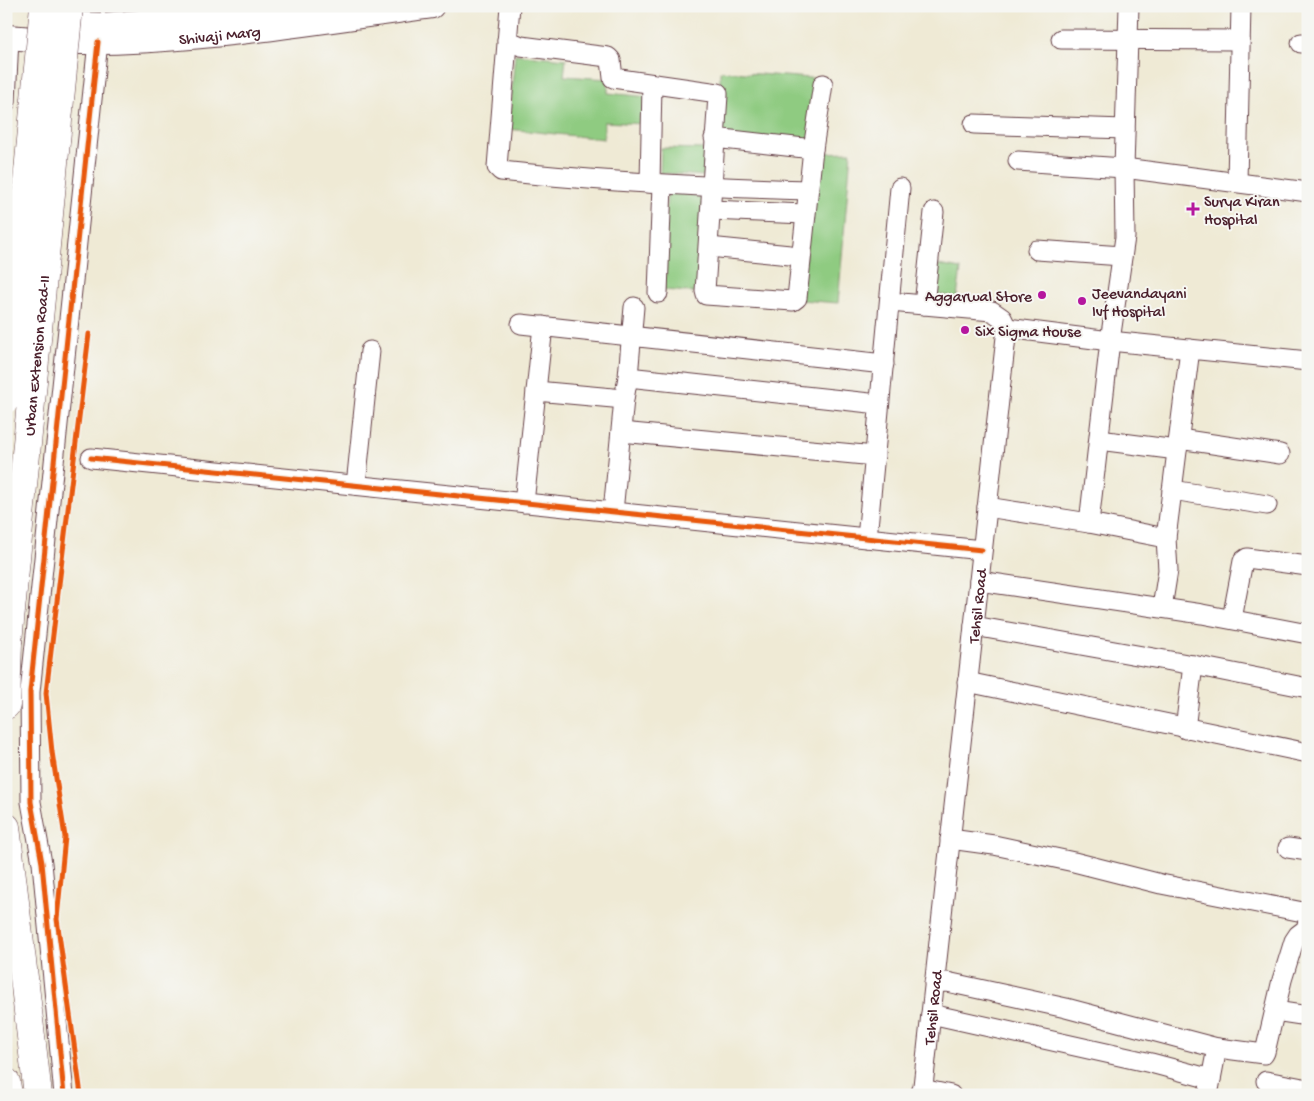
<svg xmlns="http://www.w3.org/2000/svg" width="1314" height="1101" viewBox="0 0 1314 1101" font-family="'Gochi Hand',sans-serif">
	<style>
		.green { fill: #8fcb81; stroke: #6c7556 }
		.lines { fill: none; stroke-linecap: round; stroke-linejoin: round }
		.minor-casing { stroke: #633d44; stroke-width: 21 }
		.major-casing { stroke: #633d44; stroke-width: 26 }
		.highway-casing { stroke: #633d44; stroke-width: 29 }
		.minor { stroke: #fff; stroke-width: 19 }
		.major { stroke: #fff; stroke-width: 24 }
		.highway { stroke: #fff; stroke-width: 28 }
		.highway-bridge-casing { stroke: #633d44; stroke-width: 29; stroke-linecap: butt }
		.highway-bridge { stroke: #fff; stroke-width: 28 }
		.cycleway-casing { stroke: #f6f6f2; stroke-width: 8 }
		.cycleway { stroke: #e8590c; stroke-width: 5 }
		.poi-dot { fill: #b5179e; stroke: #f6f6f2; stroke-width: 2 }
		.labels { text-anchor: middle; stroke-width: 4; stroke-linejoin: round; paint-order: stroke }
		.street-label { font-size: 16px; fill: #4a1f2b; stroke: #f6f6f2 }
		.poi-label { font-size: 16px; fill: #4a1f2b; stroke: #f6f6f2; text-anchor: start }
	</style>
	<rect width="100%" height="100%" fill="#f6f6f2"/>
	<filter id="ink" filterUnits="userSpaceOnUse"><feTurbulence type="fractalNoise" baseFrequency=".02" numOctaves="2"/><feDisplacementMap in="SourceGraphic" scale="10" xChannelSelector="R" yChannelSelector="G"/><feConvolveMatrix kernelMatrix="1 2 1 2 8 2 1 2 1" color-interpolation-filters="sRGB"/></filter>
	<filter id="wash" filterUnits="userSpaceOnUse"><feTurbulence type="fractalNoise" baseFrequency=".0096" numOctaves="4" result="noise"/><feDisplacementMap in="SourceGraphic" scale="20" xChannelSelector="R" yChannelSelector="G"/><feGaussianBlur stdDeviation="1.12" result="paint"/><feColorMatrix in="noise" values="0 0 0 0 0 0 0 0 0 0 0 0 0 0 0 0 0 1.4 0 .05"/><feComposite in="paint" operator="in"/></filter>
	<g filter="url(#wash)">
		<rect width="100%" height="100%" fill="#efead5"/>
		<g class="green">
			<path d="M 515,54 L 566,59 L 564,76 L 608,79 L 608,93 L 649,97 L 646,124 L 604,122 L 604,139 L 508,129 Z"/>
			<path d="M 720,71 L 823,79 L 818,149 L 720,140 Z"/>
			<path d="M 661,148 L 707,149 L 705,176 L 660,173 Z"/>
			<path d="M 851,152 L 838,303 L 801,300 L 816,153 Z"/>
			<path d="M 667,191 L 709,194 L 703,293 L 664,290 Z"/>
			<path d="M 938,265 L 961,269 L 957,297 L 935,294 Z"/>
		</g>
	</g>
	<g filter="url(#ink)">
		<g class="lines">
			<defs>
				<g id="minor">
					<path d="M 510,6 L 497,167 L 501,171 C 603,182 705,187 808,190"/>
					<path d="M 1061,39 L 1240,40"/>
					<path d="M 507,40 L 521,46 L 608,57 L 611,60 L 613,78 L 718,93 L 718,95 L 705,291 L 706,295 L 793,301 L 797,298 L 813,149 L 714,138"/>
					<path d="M 1301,43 L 1308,43"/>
					<path d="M 6,102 L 9,37"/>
					<path d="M 974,124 L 1125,129"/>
					<path d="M 813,149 L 823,84"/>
					<path d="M 1018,161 L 1124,168 L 1308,192"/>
					<path d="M 1237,182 L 1241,6"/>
					<path d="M 650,183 L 652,84"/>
					<path d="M 711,210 L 805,214"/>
					<path d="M 709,247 L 800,256"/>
					<path d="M 1037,250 L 1122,256"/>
					<path d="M 658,293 L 662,185"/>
					<path d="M 890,302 L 992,311 L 1002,318 L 1007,328"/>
					<path d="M 924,305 L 934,212"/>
					<path d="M 521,324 L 884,364"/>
					<path d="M 1007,328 L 1110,341 L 1308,361"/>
					<path d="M 628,377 L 879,404"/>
					<path d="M 536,391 L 624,399"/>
					<path d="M 621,432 L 875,456"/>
					<path d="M 1179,439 L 1280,454"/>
					<path d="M 1099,440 L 1177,450"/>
					<path d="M 91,458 L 982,550"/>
					<path d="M 356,485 L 370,351"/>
					<path d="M 1172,490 L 1267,505"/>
					<path d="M 524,503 L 543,326"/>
					<path d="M 987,507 L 1089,523 L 1166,538"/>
					<path d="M 613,512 L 624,399 L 628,377 L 634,307"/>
					<path d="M 1089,523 L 1110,341 L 1125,237 L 1124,168 L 1129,6"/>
					<path d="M 867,538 L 900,188"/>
					<path d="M 979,581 L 1202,614 L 1308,634"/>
					<path d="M 1162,608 L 1168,570 L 1166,538 L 1190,349"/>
					<path d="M 1232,619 L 1243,561 L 1247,558 L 1308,566"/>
					<path d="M 974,626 L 1193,665 L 1308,688"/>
					<path d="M 967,682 L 1308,753"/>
					<path d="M 1185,729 L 1193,665"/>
					<path d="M 950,839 L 994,845 L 1074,862 L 1161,884 L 1308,913"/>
					<path d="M 1288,848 L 1308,851"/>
					<path d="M 934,983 L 947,982 L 1066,1008 L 1217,1048 L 1208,1095"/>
					<path d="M 1275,1011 L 1308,1016"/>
					<path d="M 931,1014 L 1151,1063 L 1211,1079"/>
					<path d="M 1218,1048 L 1264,1054 L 1265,1052 L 1282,980 L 1294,941 L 1298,935 L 1306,929 L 1308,921"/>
					<path d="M 1266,1081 L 1308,1089"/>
					<path d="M 922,1089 L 951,1095"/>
					<path d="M 64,1095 L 42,863 L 31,802 L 30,692 L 98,42"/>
					<path id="s1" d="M 922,1095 L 1007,328"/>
				</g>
				<g id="major">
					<path d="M 48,23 L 102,25 L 192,18 L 301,6"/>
					<path id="s2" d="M 6,37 C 37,39 70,43 101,42 C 211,40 322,21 432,6"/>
				</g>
				<g id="highway">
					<path d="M 6,705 L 8,642"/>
					<path d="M 6,827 L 38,1095"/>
					<path d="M 6,1082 L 8,1095"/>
				</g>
			</defs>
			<use href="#minor" class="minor-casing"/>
			<use href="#major" class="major-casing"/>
			<use href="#highway" class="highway-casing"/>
			<use href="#minor" class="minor"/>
			<use href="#major" class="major"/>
			<use href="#highway" class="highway"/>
			<defs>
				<g id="highway-bridge">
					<path d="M 6,399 L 44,6"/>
					<path id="s3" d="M 8,642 L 69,6"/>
				</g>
			</defs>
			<use href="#highway-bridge" class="highway-bridge-casing"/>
			<use href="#highway-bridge" class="highway-bridge"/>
			<defs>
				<g id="cycleway">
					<path d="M 91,458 L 982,550"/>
					<path d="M 64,1095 L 42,863 L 31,802 L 30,692 L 98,42"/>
					<path d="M 81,1095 L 57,919 L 65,837 L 52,752 L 46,693 L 89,334"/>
				</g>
			</defs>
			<use href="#cycleway" class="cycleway-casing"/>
			<use href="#cycleway" class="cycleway"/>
		</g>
	</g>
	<g class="poi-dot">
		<path d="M1190.5 201.5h5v5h5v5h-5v5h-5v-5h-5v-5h5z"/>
		<circle cx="1042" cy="295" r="5"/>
		<circle cx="1082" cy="301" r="5"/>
		<circle cx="965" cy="330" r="5"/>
	</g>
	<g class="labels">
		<g class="street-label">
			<text dy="6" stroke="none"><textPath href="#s2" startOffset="214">Shivaji Marg</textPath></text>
			<text dy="6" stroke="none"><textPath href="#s3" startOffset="288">Urban Extension Road-II</textPath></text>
			<text dy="6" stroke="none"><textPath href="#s1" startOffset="492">Tehsil Road</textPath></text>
			<text dy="6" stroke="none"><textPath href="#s1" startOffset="88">Tehsil Road</textPath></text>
		</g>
		<g class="poi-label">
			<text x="1204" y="206">Surya Kiran<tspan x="1204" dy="18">Hospital</tspan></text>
			<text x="1092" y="298">Jeevandayani<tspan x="1092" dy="18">Ivf Hospital</tspan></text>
			<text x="1032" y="301" text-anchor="end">Aggarwal Store</text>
			<text x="975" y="336">Six Sigma House</text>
		</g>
	</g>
	<rect width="1314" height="1101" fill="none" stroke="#f6f6f2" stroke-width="25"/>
</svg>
